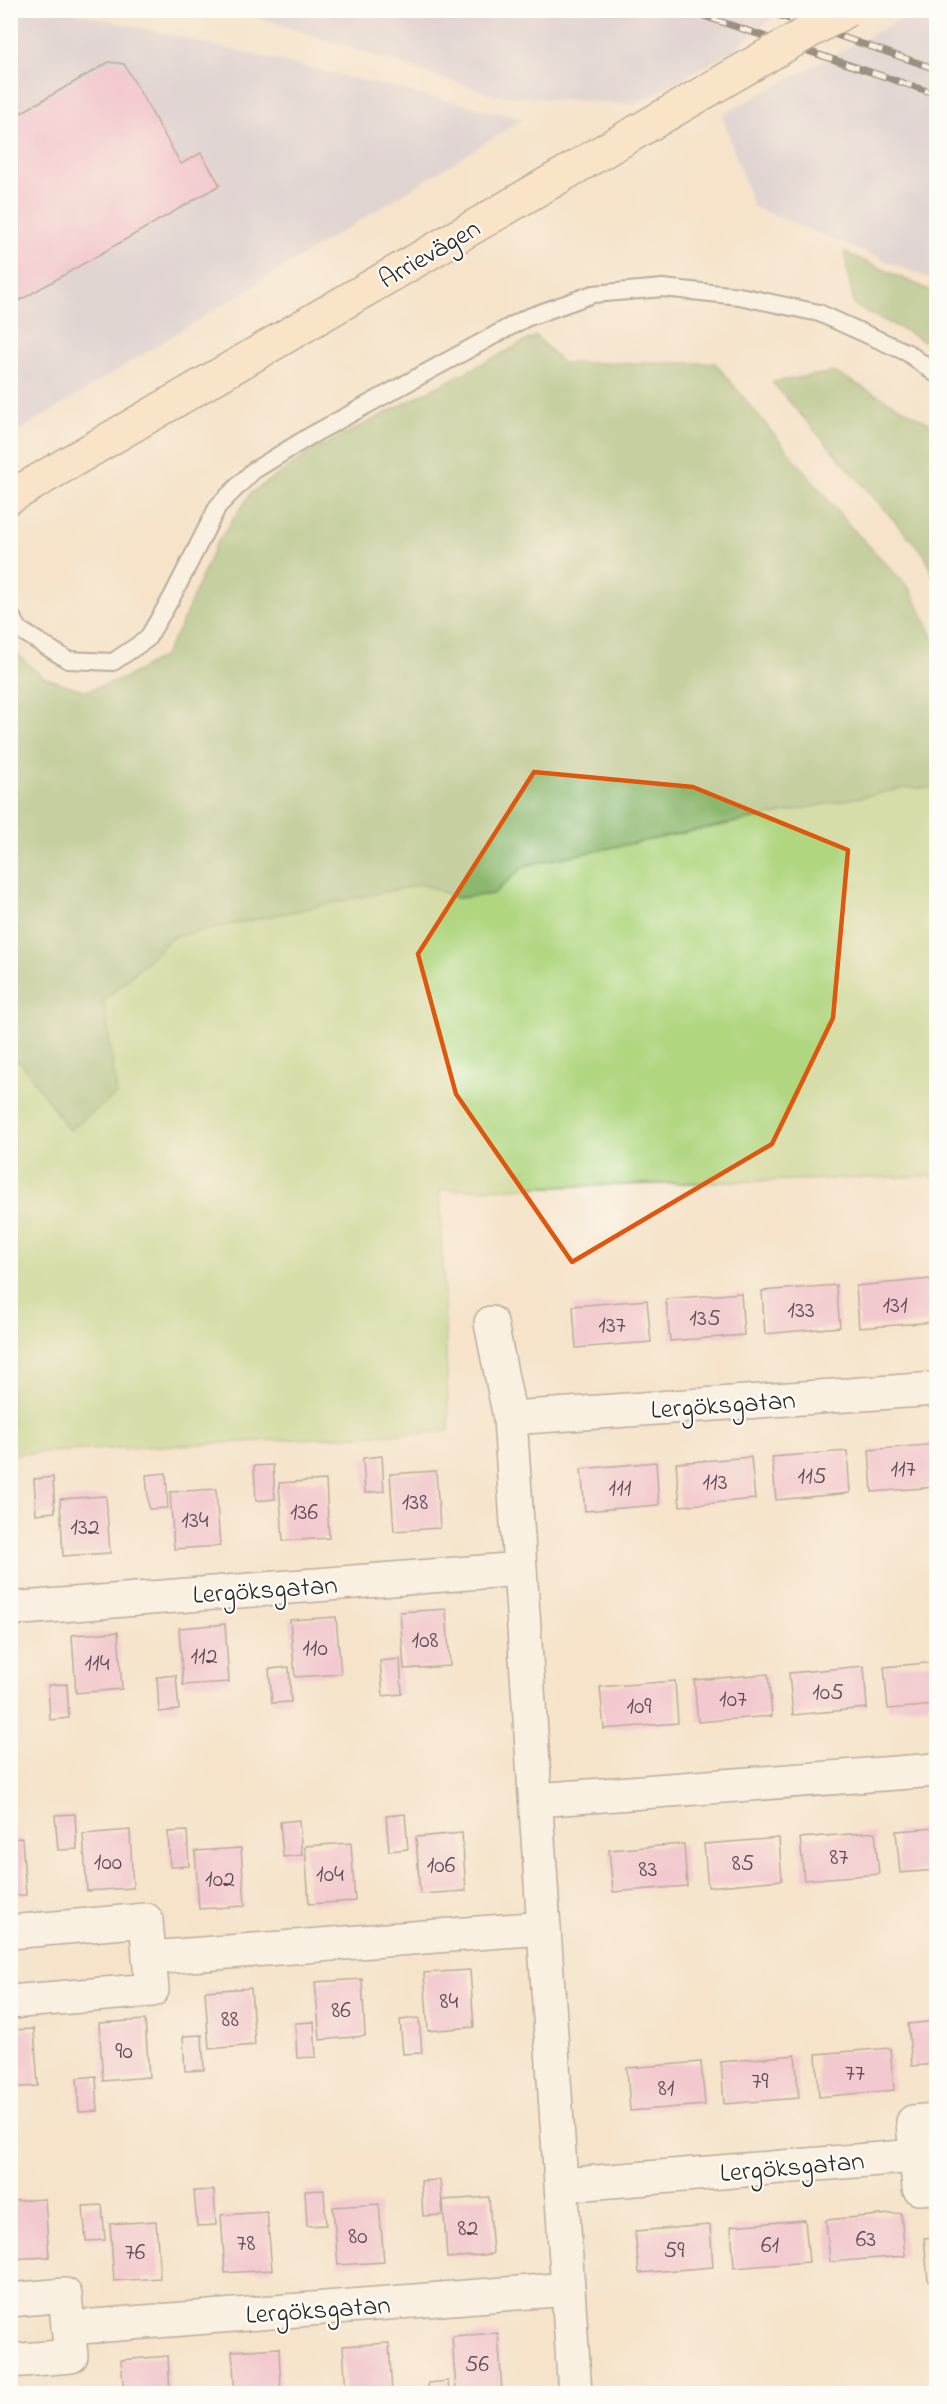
<svg xmlns="http://www.w3.org/2000/svg" width="947" height="2404" viewBox="0 0 947 2404" font-family="'Indie Flower',sans-serif">
	<style>
		.industrial { fill: #c6c0da }
		.green { fill: #b0d680; stroke: #6e8056; stroke-width: 1.5 }
		.forest { fill: #8cb76e; stroke: #5c714c; stroke-width: 1.5 }
		.building { fill: #eea8d5 }
		.lines { fill: none; stroke-linecap: round; stroke-linejoin: round }
		.service-casing { stroke: #726b63; stroke-width: 20 }
		.minor-casing { stroke: #726b63; stroke-width: 36 }
		.secondary-casing { stroke: #726b63; stroke-width: 36 }
		.service { stroke: #fff; stroke-width: 16 }
		.minor { stroke: #fff; stroke-width: 33 }
		.secondary { stroke: #fde5c5; stroke-width: 33 }
		.rail-casing { stroke: #2b2b2b; stroke-width: 7 }
		.rail { stroke: #fdfcf7; stroke-width: 4.5; stroke-dasharray: 14; stroke-linecap: butt }
		.secondary-bridge-casing { stroke: #726b63; stroke-width: 36; stroke-linecap: butt }
		.secondary-bridge { stroke: #fde5c5; stroke-width: 33 }
		.marked { fill: none; stroke: #df570e; stroke-width: 4.5; stroke-linejoin: round }
		.labels { text-anchor: middle; stroke-width: 4.5; stroke-linejoin: round; paint-order: stroke }
		.number-label { font-size: 24px; fill: #5c4a56 }
		.street-label { font-size: 27px; fill: #2b2b2b; stroke: #fdfcf7 }
	</style>
	<rect width="100%" height="100%" fill="#fdfcf7"/>
	<filter id="ink" filterUnits="userSpaceOnUse"><feTurbulence type="fractalNoise" baseFrequency=".0167" numOctaves="2"/><feDisplacementMap in="SourceGraphic" scale="12" xChannelSelector="R" yChannelSelector="G"/><feConvolveMatrix kernelMatrix="1 2 1 2 8 2 1 2 1" color-interpolation-filters="sRGB"/></filter>
	<filter id="wash" filterUnits="userSpaceOnUse"><feTurbulence type="fractalNoise" baseFrequency=".008" numOctaves="4" result="noise"/><feDisplacementMap in="SourceGraphic" scale="24" xChannelSelector="R" yChannelSelector="G"/><feGaussianBlur stdDeviation="1.35" result="paint"/><feColorMatrix in="noise" values="0 0 0 0 0 0 0 0 0 0 0 0 0 0 0 0 0 1.4 0 .05"/><feComposite in="paint" operator="in"/></filter>
	<g filter="url(#wash)">
		<rect width="100%" height="100%" fill="#f5e3ca"/>
		<g class="industrial">
			<path d="M 918,10 L 936,11 L 936,281 L 753,207 L 722,115 Z"/>
			<path d="M 11,11 L 70,11 L 524,119 L 11,436 Z"/>
			<path d="M 239,11 L 780,11 L 734,50 L 634,105 L 493,95 Z"/>
		</g>
		<path class="green" d="M 936,767 L 936,1176 L 440,1190 L 449,1431 L 11,1454 L 11,925 Z"/>
		<g class="forest">
			<path d="M 844,252 L 936,293 L 936,347 L 854,305 Z"/>
			<path d="M 536,336 L 562,363 L 715,363 L 848,524 L 910,589 L 936,642 L 936,788 L 905,788 L 526,865 L 493,894 L 457,898 L 422,884 L 173,937 L 104,1001 L 117,1094 L 69,1130 L 20,1061 L 11,1063 L 11,649 L 43,677 L 86,691 L 127,677 L 164,656 L 182,623 L 215,546 L 251,493 L 312,451 Z"/>
			<path d="M 834,372 L 931,424 L 936,431 L 936,582 L 924,554 L 772,382 Z"/>
		</g>
		<g id="blocks">
			<g class="building">
				<path d="M 109,62 L 124,64 L 181,164 L 201,153 L 220,185 L 10,306 L 10,119 Z"/>
				<path d="M 931,1279 L 934,1322 L 859,1328 L 856,1286 Z"/>
				<path d="M 836,1285 L 840,1327 L 765,1334 L 762,1291 Z"/>
				<path d="M 741,1293 L 744,1335 L 670,1341 L 666,1299 Z"/>
				<path d="M 647,1300 L 651,1342 L 576,1348 L 573,1306 Z"/>
				<path d="M 936,1444 L 936,1487 L 872,1492 L 869,1450 Z"/>
				<path d="M 847,1451 L 850,1493 L 776,1500 L 772,1457 Z"/>
				<path d="M 382,1456 L 384,1491 L 365,1493 L 363,1458 Z"/>
				<path d="M 751,1457 L 755,1499 L 680,1506 L 676,1463 Z"/>
				<path d="M 656,1462 L 659,1505 L 585,1511 L 581,1469 Z"/>
				<path d="M 273,1465 L 275,1499 L 256,1501 L 254,1466 Z"/>
				<path d="M 436,1471 L 440,1528 L 394,1531 L 390,1474 Z"/>
				<path d="M 166,1473 L 168,1508 L 149,1509 L 146,1475 Z"/>
				<path d="M 53,1477 L 55,1512 L 36,1514 L 34,1479 Z"/>
				<path d="M 326,1480 L 329,1538 L 283,1541 L 279,1483 Z"/>
				<path d="M 216,1489 L 220,1546 L 174,1549 L 170,1492 Z"/>
				<path d="M 106,1496 L 110,1553 L 63,1556 L 60,1499 Z"/>
				<path d="M 446,1609 L 450,1666 L 404,1669 L 400,1612 Z"/>
				<path d="M 336,1617 L 341,1674 L 295,1677 L 290,1620 Z"/>
				<path d="M 225,1624 L 229,1682 L 183,1685 L 179,1628 Z"/>
				<path d="M 118,1632 L 122,1689 L 76,1693 L 72,1635 Z"/>
				<path d="M 400,1659 L 402,1694 L 383,1696 L 380,1661 Z"/>
				<path d="M 936,1662 L 936,1705 L 888,1709 L 884,1667 Z"/>
				<path d="M 864,1666 L 867,1708 L 793,1715 L 789,1673 Z"/>
				<path d="M 289,1667 L 291,1702 L 272,1703 L 269,1669 Z"/>
				<path d="M 768,1674 L 772,1716 L 698,1722 L 694,1680 Z"/>
				<path d="M 176,1675 L 179,1710 L 159,1712 L 157,1677 Z"/>
				<path d="M 675,1681 L 678,1723 L 604,1729 L 600,1687 Z"/>
				<path d="M 67,1684 L 69,1718 L 50,1720 L 48,1685 Z"/>
				<path d="M 75,1814 L 77,1849 L 58,1850 L 55,1815 Z"/>
				<path d="M 405,1814 L 408,1849 L 389,1851 L 386,1816 Z"/>
				<path d="M 299,1820 L 302,1855 L 283,1857 L 280,1822 Z"/>
				<path d="M 936,1828 L 936,1870 L 900,1873 L 896,1831 Z"/>
				<path d="M 130,1830 L 133,1888 L 87,1891 L 83,1834 Z"/>
				<path d="M 187,1831 L 189,1866 L 170,1867 L 168,1832 Z"/>
				<path d="M 875,1832 L 879,1874 L 804,1880 L 800,1838 Z"/>
				<path d="M 462,1833 L 466,1891 L 420,1894 L 416,1837 Z"/>
				<path d="M 22,1838 L 26,1895 L 10,1896 L 10,1839 Z"/>
				<path d="M 779,1838 L 782,1880 L 708,1887 L 704,1844 Z"/>
				<path d="M 351,1843 L 355,1901 L 309,1904 L 305,1846 Z"/>
				<path d="M 684,1844 L 687,1886 L 613,1892 L 609,1850 Z"/>
				<path d="M 241,1848 L 245,1906 L 199,1909 L 195,1851 Z"/>
				<path d="M 470,1970 L 474,2027 L 428,2031 L 424,1973 Z"/>
				<path d="M 362,1979 L 365,2036 L 320,2040 L 315,1982 Z"/>
				<path d="M 251,1988 L 255,2045 L 209,2049 L 205,1991 Z"/>
				<path d="M 419,2018 L 422,2053 L 403,2054 L 400,2020 Z"/>
				<path d="M 145,2020 L 149,2077 L 103,2081 L 99,2023 Z"/>
				<path d="M 936,2021 L 936,2064 L 912,2066 L 908,2024 Z"/>
				<path d="M 314,2022 L 316,2057 L 297,2058 L 295,2023 Z"/>
				<path d="M 34,2029 L 38,2086 L 10,2088 L 10,2030 Z"/>
				<path d="M 202,2035 L 204,2070 L 185,2071 L 183,2036 Z"/>
				<path d="M 890,2048 L 894,2090 L 819,2097 L 816,2054 Z"/>
				<path d="M 795,2055 L 799,2098 L 724,2104 L 721,2062 Z"/>
				<path d="M 701,2062 L 705,2105 L 630,2111 L 627,2068 Z"/>
				<path d="M 96,2076 L 98,2111 L 79,2112 L 77,2078 Z"/>
				<path d="M 440,2180 L 443,2215 L 423,2216 L 421,2181 Z"/>
				<path d="M 214,2190 L 216,2225 L 197,2226 L 194,2191 Z"/>
				<path d="M 324,2190 L 326,2225 L 307,2226 L 305,2191 Z"/>
				<path d="M 489,2197 L 493,2254 L 447,2258 L 443,2200 Z"/>
				<path d="M 45,2199 L 49,2257 L 10,2259 L 10,2201 Z"/>
				<path d="M 379,2204 L 384,2262 L 338,2265 L 333,2207 Z"/>
				<path d="M 102,2205 L 105,2240 L 86,2241 L 83,2206 Z"/>
				<path d="M 267,2212 L 272,2270 L 225,2273 L 221,2215 Z"/>
				<path d="M 901,2213 L 905,2256 L 830,2262 L 826,2220 Z"/>
				<path d="M 805,2220 L 809,2262 L 734,2268 L 731,2226 Z"/>
				<path d="M 156,2221 L 160,2278 L 114,2281 L 110,2224 Z"/>
				<path d="M 710,2225 L 713,2267 L 639,2273 L 635,2231 Z"/>
				<path d="M 936,2237 L 936,2280 L 928,2281 L 924,2238 Z"/>
				<path d="M 498,2333 L 502,2390 L 456,2393 L 452,2336 Z"/>
				<path d="M 389,2343 L 392,2394 L 346,2394 L 343,2346 Z"/>
				<path d="M 279,2348 L 281,2394 L 235,2394 L 232,2351 Z"/>
				<path d="M 168,2356 L 170,2394 L 124,2394 L 121,2360 Z"/>
				<path d="M 448,2381 L 449,2394 L 429,2394 L 428,2383 Z"/>
			</g>
		</g>
	</g>
	<g filter="url(#ink)">
		<use href="#blocks" fill-opacity="0" stroke="#726b63" stroke-width="1.5"/>
		<g class="lines">
			<defs>
				<path id="service" d="M 10,615 L 20,630 L 68,660 L 113,662 L 147,639 L 172,597 L 218,506 L 253,471 L 310,436 L 526,318 L 593,294 L 663,288 L 739,296 L 819,313 L 908,353 L 936,374"/>
				<g id="minor">
					<path d="M 491,1323 L 510,1418 L 575,2394"/>
					<path d="M 510,1418 L 936,1389"/>
					<path d="M 10,1609 L 520,1569"/>
					<path d="M 536,1800 L 936,1770"/>
					<path d="M 10,1932 L 146,1920 L 152,1990 L 10,2002"/>
					<path d="M 149,1958 L 544,1928"/>
					<path d="M 936,2120 L 913,2122 L 919,2188 L 936,2187"/>
					<path d="M 562,2185 L 916,2156"/>
					<path d="M 10,2300 L 65,2295 L 71,2356 L 10,2361"/>
					<path d="M 68,2328 L 568,2289"/>
				</g>
				<path id="secondary" d="M 10,497 L 765,57"/>
			</defs>
			<use href="#service" class="service-casing"/>
			<use href="#minor" class="minor-casing"/>
			<use href="#secondary" class="secondary-casing"/>
			<use href="#service" class="service"/>
			<use href="#minor" class="minor"/>
			<use href="#secondary" class="secondary"/>
			<defs>
				<g id="rail">
					<path d="M 686,10 L 936,94"/>
					<path d="M 763,10 L 936,69"/>
				</g>
			</defs>
			<use href="#rail" class="rail-casing"/>
			<use href="#rail" class="rail"/>
			<defs>
				<path id="secondary-bridge" d="M 765,57 L 847,10"/>
			</defs>
			<use href="#secondary-bridge" class="secondary-bridge-casing"/>
			<use href="#secondary-bridge" class="secondary-bridge"/>
		</g>
	</g>
	<path d="M0 0H947V2404H0ZM 534,772 L 693,787 L 848,850 L 833,1018 L 772,1144 L 572,1262 L 456,1094 L 418,954 Z" fill="#f5e3ca" fill-opacity=".55" fill-rule="evenodd"/>
	<path class="marked" d="M 534,772 L 693,787 L 848,850 L 833,1018 L 772,1144 L 572,1262 L 456,1094 L 418,954 Z"/>
	<g class="labels">
		<g class="number-label">
			<text x="895" y="1312">131</text>
			<text x="801" y="1317">133</text>
			<text x="705" y="1325">135</text>
			<text x="612" y="1332">137</text>
			<text x="903" y="1476">117</text>
			<text x="812" y="1483">115</text>
			<text x="715" y="1489">113</text>
			<text x="620" y="1495">111</text>
			<text x="415" y="1509">138</text>
			<text x="304" y="1519">136</text>
			<text x="195" y="1527">134</text>
			<text x="85" y="1534">132</text>
			<text x="425" y="1647">108</text>
			<text x="315" y="1655">110</text>
			<text x="204" y="1663">112</text>
			<text x="97" y="1670">114</text>
			<text x="828" y="1699">105</text>
			<text x="733" y="1706">107</text>
			<text x="639" y="1713">109</text>
			<text x="839" y="1864">87</text>
			<text x="108" y="1869">100</text>
			<text x="743" y="1870">85</text>
			<text x="441" y="1872">106</text>
			<text x="648" y="1876">83</text>
			<text x="330" y="1881">104</text>
			<text x="220" y="1886">102</text>
			<text x="449" y="2008">84</text>
			<text x="341" y="2017">86</text>
			<text x="230" y="2026">88</text>
			<text x="124" y="2058">90</text>
			<text x="855" y="2080">77</text>
			<text x="760" y="2088">79</text>
			<text x="666" y="2095">81</text>
			<text x="468" y="2235">82</text>
			<text x="358" y="2243">80</text>
			<text x="866" y="2246">63</text>
			<text x="246" y="2250">78</text>
			<text x="770" y="2252">61</text>
			<text x="674" y="2257">59</text>
			<text x="135" y="2259">76</text>
			<text x="477" y="2371">56</text>
		</g>
		<g class="street-label">
			<text transform="translate(429 253) rotate(-30)" y="9">Arrievägen</text>
			<text transform="translate(723 1404) rotate(-4)" y="9">Lergöksgatan</text>
			<text transform="translate(265 1589) rotate(-4)" y="9">Lergöksgatan</text>
			<text transform="translate(792 2166) rotate(-5)" y="9">Lergöksgatan</text>
			<text transform="translate(318 2309) rotate(-4)" y="9">Lergöksgatan</text>
		</g>
	</g>
	<rect width="947" height="2404" fill="none" stroke="#fdfcf7" stroke-width="36"/>
</svg>
